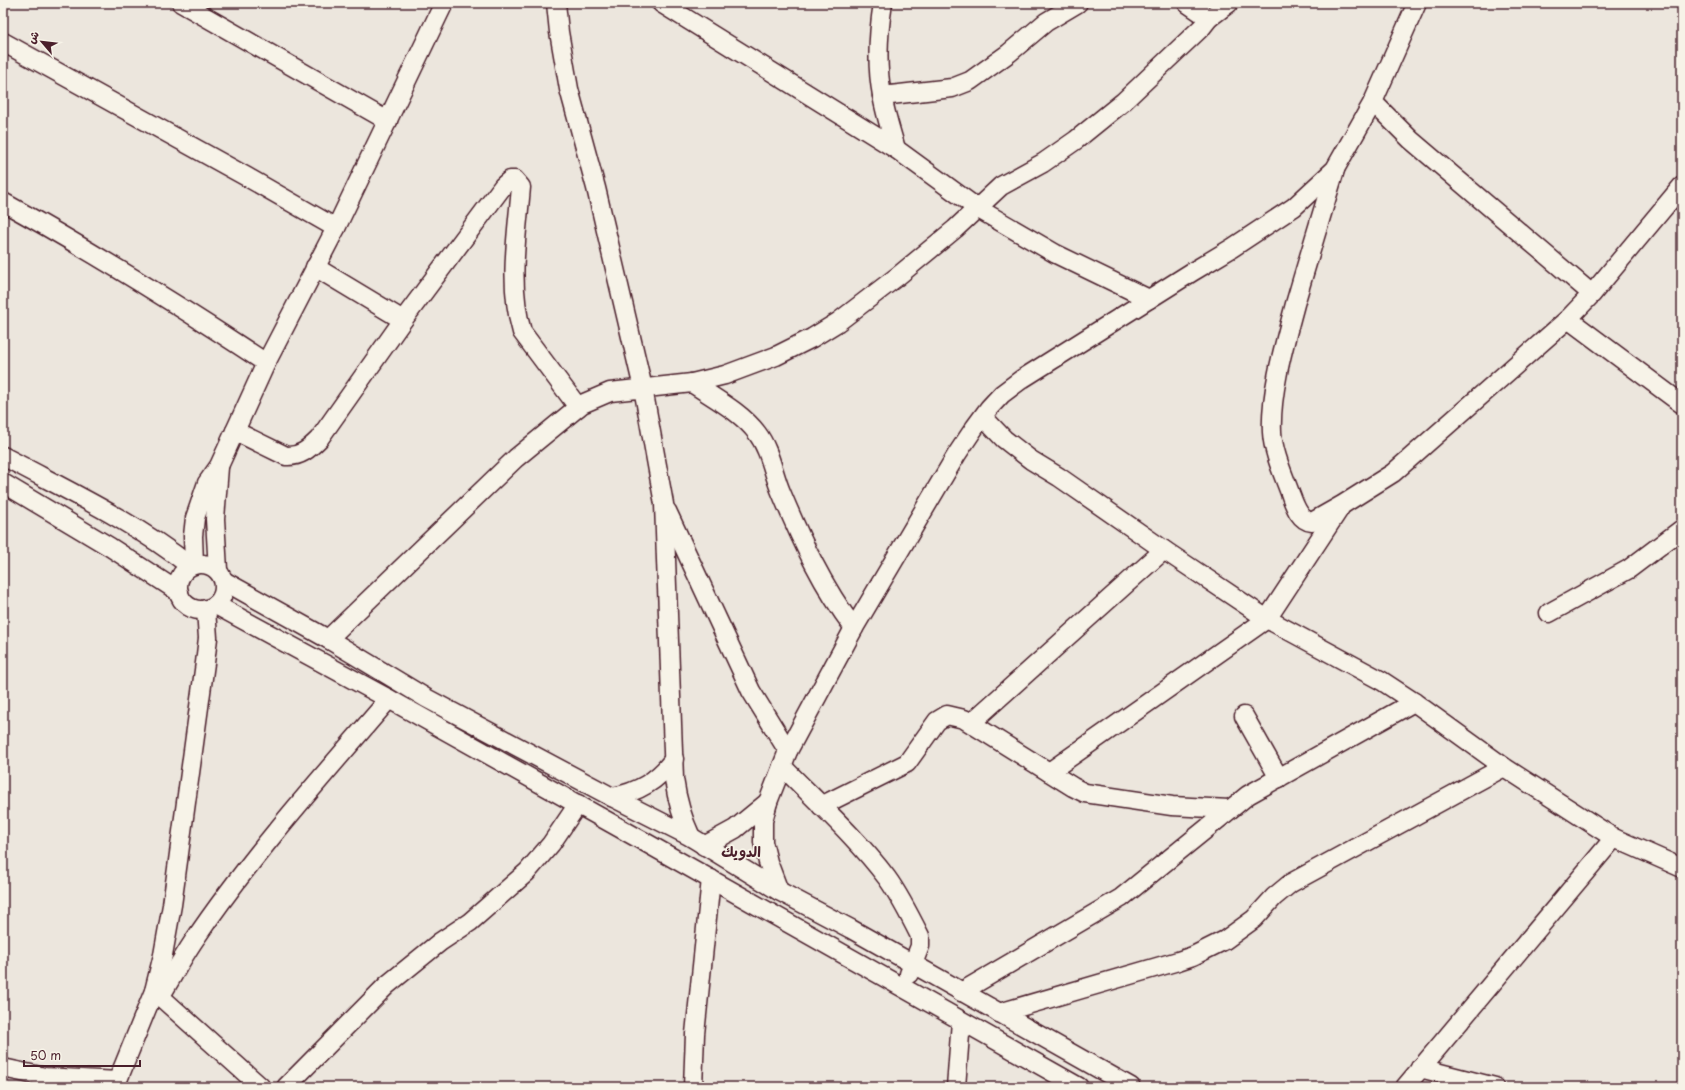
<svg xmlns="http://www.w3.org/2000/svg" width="1685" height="1090" viewBox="0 0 1685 1090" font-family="'Playpen Sans','Playpen Sans Arabic',sans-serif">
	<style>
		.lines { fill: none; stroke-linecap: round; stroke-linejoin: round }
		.street-casing { stroke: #4a1f2b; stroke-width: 21 }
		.street { stroke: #f7f3e8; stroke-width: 18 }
		.labels { text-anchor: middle; stroke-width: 3.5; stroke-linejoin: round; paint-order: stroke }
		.neighbourhood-label { font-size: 14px; font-weight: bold; fill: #4a1f2b; stroke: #f7f3e8 }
	</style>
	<rect width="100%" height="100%" fill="#ece6dd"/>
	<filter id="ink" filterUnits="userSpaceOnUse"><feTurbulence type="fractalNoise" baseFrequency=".025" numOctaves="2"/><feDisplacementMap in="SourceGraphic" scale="8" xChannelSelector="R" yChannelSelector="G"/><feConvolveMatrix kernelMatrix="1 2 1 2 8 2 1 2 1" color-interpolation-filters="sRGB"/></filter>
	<g filter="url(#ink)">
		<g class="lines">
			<defs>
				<g id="street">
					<path d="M 181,3 L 388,121"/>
					<path d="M 556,3 L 559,32 L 569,89 L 596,188 L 643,388 L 664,504 L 674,779 C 677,800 682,818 691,837"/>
					<path d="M 661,3 L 896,149 L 977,208 L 1056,254 L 1149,299"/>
					<path d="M 883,3 C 878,34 876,64 882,95 C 885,113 891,131 896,149"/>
					<path d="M 1187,3 L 1209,18 L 1229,3"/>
					<path d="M 1417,3 L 1373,102 L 1411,140 L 1592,294"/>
					<path d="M 3,42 L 247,177 L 336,228"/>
					<path d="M 882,96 L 952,88 L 970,81 L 1009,53 L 1046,22 L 1078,3"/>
					<path d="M 1335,170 C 1322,214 1308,259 1295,304 C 1285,342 1270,392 1272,432 C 1273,452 1283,474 1290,493 C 1294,504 1299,521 1312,522 L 1342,505 L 1393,473 L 1568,319 L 1592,294 L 1682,186"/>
					<path d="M 3,202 C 93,252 180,306 266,363"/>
					<path d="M 315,267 L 403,320"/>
					<path d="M 1568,319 L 1682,404"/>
					<path d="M 692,383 L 725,375 L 776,356 L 812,338 L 838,322 L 898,276 L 955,229 L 1001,186 L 1043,163 L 1076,140 L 1123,102 L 1202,27 L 1209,18"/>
					<path d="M 983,417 L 1004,439 L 1031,460 L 1059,477 L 1164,550 L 1267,619 L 1382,681 L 1414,702 L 1504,767 L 1614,838 L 1682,868"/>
					<path d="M 235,431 L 286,456 C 300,457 309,449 319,439 L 403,320 L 503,186 L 510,180 L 515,180 L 521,187 C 517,236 508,284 522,332 L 578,407"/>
					<path d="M 3,456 C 66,490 133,521 190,566"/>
					<path d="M 3,483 L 110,547 L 179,592"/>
					<path d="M 667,511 L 751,691 L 788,751"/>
					<path d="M 194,564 L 193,536 L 195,518 L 207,483 L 219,466 L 266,363 L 336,228 L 444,3"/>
					<circle cx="201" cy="587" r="23"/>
					<path d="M 218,570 L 215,519 L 219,467"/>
					<path d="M 224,581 L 328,639 L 426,698 L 612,797 L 691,837 L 779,891 L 851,929 L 1131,1087"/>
					<path d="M 216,605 L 389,699 L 643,841 L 1079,1087"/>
					<path d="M 1549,613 L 1629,569 L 1682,529"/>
					<path d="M 328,639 L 516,458 L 582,404 L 610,392 L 692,383 C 714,398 741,412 757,433 C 770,450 773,473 781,492 C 801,540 823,587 854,628"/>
					<path d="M 1244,716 L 1279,778"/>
					<path d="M 971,723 L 1164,550"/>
					<path d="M 782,766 C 817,802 856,837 887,878 C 900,896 910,916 920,936 L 920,946 L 909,974"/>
					<path d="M 1049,772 L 1267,619 L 1340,508"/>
					<path d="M 612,797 C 639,792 657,781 674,759"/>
					<path d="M 821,806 L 907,763 L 937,721 L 947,715 L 964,719 L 1073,787 L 1085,793 L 1172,806 L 1229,809"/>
					<path d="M 704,846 L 735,829 L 768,802"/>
					<path d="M 779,891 L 768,862 L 763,842 L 763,821 L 768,802 L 788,751 L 854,628 L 957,454 L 975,427 L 989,408 L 1002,394 L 1022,379 L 1192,272 L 1232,248 L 1294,207 L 1335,169 L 1373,102"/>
					<path d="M 154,991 L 261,1087"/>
					<path d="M 961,992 L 1121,898 L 1248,795 L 1414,702"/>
					<path d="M 160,997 C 171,979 181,960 193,942 C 251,856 321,778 389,699"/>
					<path d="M 999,1013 L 1178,961 L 1193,956 L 1225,940 L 1254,919 L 1274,897 L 1291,883 L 1504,767"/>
					<path d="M 3,1068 L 45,1077 L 118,1081"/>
					<path d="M 1420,1068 L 1495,1087"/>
					<path d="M 115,1087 L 154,991 L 163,955 L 172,905 L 205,663 L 208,638 L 206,609"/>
					<path d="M 286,1087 L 387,985 L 440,942 L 470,922 L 527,872 L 551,844 L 578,804"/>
					<path d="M 693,1087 L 695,1034 L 711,879"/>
					<path d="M 956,1087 L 961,1021"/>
					<path d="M 1405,1087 L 1614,838"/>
				</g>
			</defs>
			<use href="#street" class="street-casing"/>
			<use href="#street" class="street"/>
		</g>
	</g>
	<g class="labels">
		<g class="neighbourhood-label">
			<text x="741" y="857">الدويك</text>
		</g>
	</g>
	<rect width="1685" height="1090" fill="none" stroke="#f7f3e8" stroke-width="16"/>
	<rect x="8" y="8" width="1669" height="1074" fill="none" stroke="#4a1f2b" stroke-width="1.5" filter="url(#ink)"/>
	<g transform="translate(42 42) rotate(298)" stroke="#f7f3e8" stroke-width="3" paint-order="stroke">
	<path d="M0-3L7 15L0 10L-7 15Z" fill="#4a1f2b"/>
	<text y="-6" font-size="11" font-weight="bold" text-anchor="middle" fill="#4a1f2b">ش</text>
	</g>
	<path d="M24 1060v6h116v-6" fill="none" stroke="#4a1f2b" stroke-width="2"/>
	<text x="30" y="1060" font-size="12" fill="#4a1f2b" stroke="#f7f3e8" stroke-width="3" paint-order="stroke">50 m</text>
</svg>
